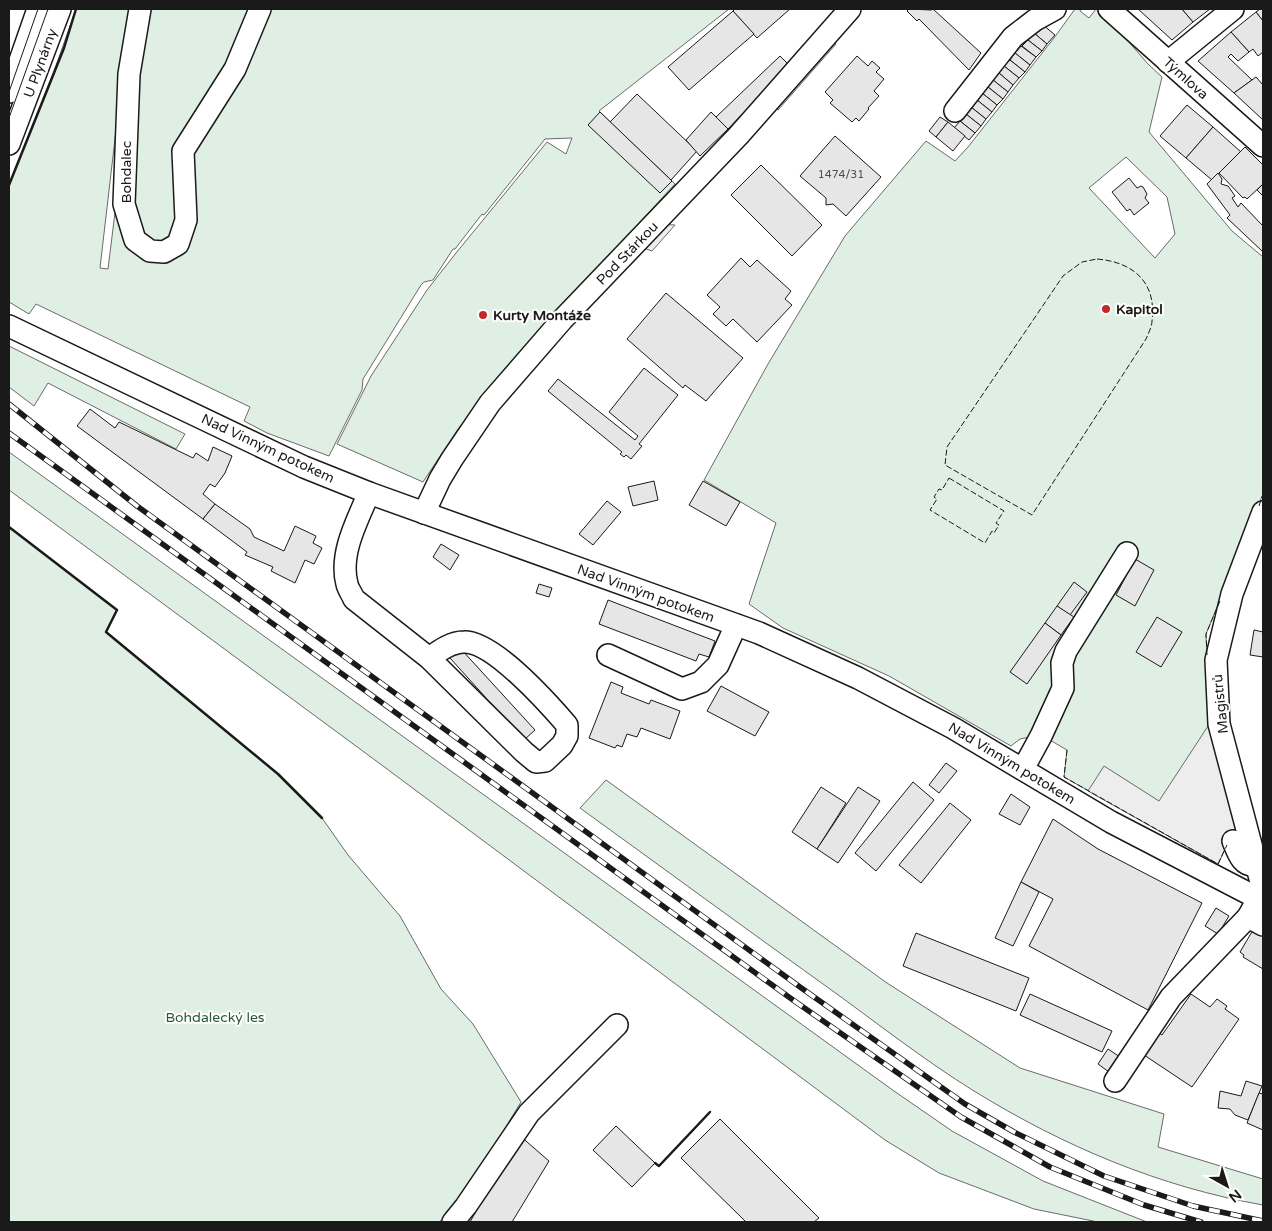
<svg xmlns="http://www.w3.org/2000/svg" width="1272" height="1231" viewBox="0 0 1272 1231" font-family="'Varela Round',sans-serif">
	<style>
		.green { fill: #e0efe3; stroke: #6a6a6a; fill-rule: evenodd }
		.parking { fill: #ededed; stroke: #6a6a6a }
		.building { fill: #e6e6e6; stroke: #1a1a1a }
		.lines { fill: none; stroke-linecap: round; stroke-linejoin: round }
		.minor-casing { stroke: #1a1a1a; stroke-width: 24 }
		.minor { stroke: #fff; stroke-width: 21 }
		.tram { stroke: #1a1a1a; stroke-width: 1 }
		.rail-casing { stroke: #1a1a1a; stroke-width: 5.5 }
		.rail { stroke: #fff; stroke-width: 4; stroke-dasharray: 11; stroke-linecap: butt }
		.fence { stroke: #1a1a1a; stroke-width: 1; stroke-dasharray: 6 2.5; stroke-linecap: butt }
		.wall { stroke: #1a1a1a; stroke-width: 2.5 }
		.poi-dot { fill: #c62828; stroke: #fff; stroke-width: 2 }
		.labels { text-anchor: middle; stroke-width: 4; stroke-linejoin: round; paint-order: stroke }
		.number-label { font-size: 11px; fill: #4d4d4d }
		.street-label { font-size: 14px; fill: #1a1a1a; stroke: #fff }
		.poi-label { font-size: 14px; font-weight: bold; fill: #1a1a1a; stroke: #fff; text-anchor: start }
		.park-label { font-size: 14px; fill: #2b5a34; stroke: #fff }
	</style>
	<rect width="100%" height="100%" fill="#fff"/>
	<g class="green">
		<path d="M 76,9 L 134,9 L 123,70 L 100,268 L 108,269 L 121,164 L 123,232 L 167,255 L 189,158 L 266,9 L 729,9 L 599,111 L 675,184 L 532,339 L 458,429 L 423,482 L 337,444 L 371,376 L 427,290 L 456,253 L 547,142 L 566,154 L 572,138 L 545,139 L 484,215 L 482,214 L 455,249 L 453,249 L 433,280 L 424,282 L 421,285 L 363,379 L 362,390 L 329,456 L 267,433 L 244,421 L 250,407 L 36,304 L 29,314 L 9,302 L 9,185 L 53,74 Z"/>
		<path d="M 143,9 L 254,9 L 225,71 L 196,118 L 177,226 L 173,238 L 153,244 L 135,229 L 133,71 Z"/>
		<path d="M 1075,9 L 1081,9 L 1080,11 L 1089,18 L 1096,9 L 1100,9 L 1148,64 L 1162,77 L 1149,132 L 1232,231 L 1263,257 L 1263,494 L 1206,634 L 1209,703 L 1227,845 L 1218,864 L 1064,777 L 1067,750 L 1036,732 L 1030,737 L 1020,739 L 1011,746 L 889,676 L 783,628 L 749,604 L 776,523 L 704,480 L 768,364 L 845,236 L 926,141 L 955,161 L 968,147 L 1054,38 ZM 1126,157 L 1167,197 L 1175,234 L 1155,258 L 1089,188 Z"/>
		<path d="M 9,346 L 185,434 L 176,449 L 48,383 L 34,406 L 9,387 Z"/>
		<path d="M 9,452 L 894,1091 L 952,1131 L 1043,1181 L 1147,1222 L 1098,1222 L 1034,1209 L 939,1173 L 885,1140 L 383,766 L 9,490 Z"/>
		<path d="M 9,527 L 117,610 L 106,632 L 278,774 L 322,818 L 348,855 L 400,916 L 441,989 L 473,1024 L 521,1102 L 457,1207 L 439,1222 L 9,1222 Z"/>
		<path d="M 606,780 L 887,983 L 1020,1068 L 1164,1114 L 1158,1147 L 1263,1179 L 1263,1205 C 1160,1187 1063,1146 974,1091 C 924,1060 877,1023 830,989 C 746,929 663,868 580,808 Z"/>
	</g>
	<g class="parking">
		<path d="M 832,40 L 836,44 L 778,110 L 773,106 Z"/>
		<path d="M 657,224 L 675,225 L 652,251 L 643,248 Z"/>
		<path d="M 1212,720 L 1239,838 L 1227,845 L 1218,864 L 1088,791 L 1104,766 L 1159,801 Z"/>
	</g>
	<g class="building">
		<path d="M 735,9 L 790,9 L 757,38 L 733,11 Z"/>
		<path d="M 909,9 L 931,10 L 933,9 L 981,53 L 969,70 L 919,19 L 917,21 L 907,11 Z"/>
		<path d="M 1138,9 L 1182,9 L 1193,22 L 1172,40 Z"/>
		<path d="M 1182,9 L 1210,9 L 1193,22 Z"/>
		<path d="M 1260,9 L 1263,9 L 1263,21 L 1256,12 Z"/>
		<path d="M 733,11 L 754,34 L 689,90 L 668,67 Z"/>
		<path d="M 1256,12 L 1263,21 L 1263,52 L 1258,56 L 1253,49 L 1249,52 L 1231,32 Z"/>
		<path d="M 1042,24 L 1055,35 L 1047,44 L 1034,33 Z"/>
		<path d="M 1231,32 L 1249,52 L 1238,61 L 1231,54 L 1228,57 L 1252,80 L 1234,93 L 1198,61 Z"/>
		<path d="M 1034,33 L 1047,44 L 1042,51 L 1028,40 Z"/>
		<path d="M 1028,40 L 1042,51 L 1036,57 L 1022,46 Z"/>
		<path d="M 1021,46 L 1036,57 L 1030,65 L 1015,53 Z"/>
		<path d="M 1015,53 L 1030,65 L 1025,72 L 1010,60 Z"/>
		<path d="M 780,56 L 789,65 L 728,129 L 716,117 Z"/>
		<path d="M 857,56 L 868,66 L 872,61 L 880,68 L 876,72 L 884,79 L 874,91 L 879,96 L 868,108 L 869,109 L 859,121 L 856,118 L 852,122 L 830,103 L 833,100 L 825,92 Z"/>
		<path d="M 1010,60 L 1025,72 L 1019,78 L 1004,66 Z"/>
		<path d="M 1004,66 L 1019,78 L 1013,85 L 999,73 Z"/>
		<path d="M 999,73 L 1013,85 L 1008,92 L 993,80 Z"/>
		<path d="M 1256,77 L 1263,85 L 1263,120 L 1234,93 Z"/>
		<path d="M 993,80 L 1008,92 L 1003,99 L 988,87 Z"/>
		<path d="M 988,87 L 1003,99 L 997,105 L 982,93 Z"/>
		<path d="M 982,93 L 997,105 L 992,112 L 977,100 Z"/>
		<path d="M 637,94 L 697,151 L 671,180 L 610,122 Z"/>
		<path d="M 977,100 L 992,112 L 986,119 L 971,107 Z"/>
		<path d="M 1187,105 L 1213,127 L 1186,158 L 1160,136 Z"/>
		<path d="M 971,107 L 986,119 L 981,126 L 966,114 Z"/>
		<path d="M 600,112 L 672,181 L 660,193 L 588,125 Z"/>
		<path d="M 711,112 L 728,129 L 700,156 L 686,140 Z"/>
		<path d="M 966,114 L 981,126 L 975,133 L 960,121 Z"/>
		<path d="M 940,117 L 948,122 L 936,137 L 929,131 Z"/>
		<path d="M 960,121 L 975,133 L 969,140 L 954,128 Z"/>
		<path d="M 948,122 L 965,136 L 953,151 L 936,137 Z"/>
		<path d="M 1213,127 L 1241,152 L 1212,180 L 1186,158 Z"/>
		<path d="M 835,136 L 881,177 L 846,216 L 833,204 L 826,205 L 826,198 L 800,176 Z"/>
		<path d="M 1245,147 L 1263,165 L 1263,184 L 1247,199 L 1245,197 L 1243,198 L 1219,173 Z"/>
		<path d="M 761,165 L 822,225 L 792,256 L 731,195 Z"/>
		<path d="M 1218,173 L 1222,179 L 1221,184 L 1228,186 L 1235,196 L 1232,198 L 1238,207 L 1241,203 L 1263,226 L 1263,249 L 1262,251 L 1227,218 L 1230,215 L 1207,184 Z"/>
		<path d="M 1129,178 L 1137,188 L 1141,186 L 1143,187 L 1147,194 L 1145,198 L 1149,203 L 1134,215 L 1130,209 L 1127,211 L 1112,192 Z"/>
		<path d="M 1263,184 L 1263,196 L 1257,190 Z"/>
		<path d="M 741,258 L 750,267 L 757,260 L 791,291 L 785,299 L 792,305 L 757,342 L 733,319 L 726,326 L 713,314 L 720,307 L 707,295 Z"/>
		<path d="M 666,293 L 743,358 L 706,401 L 685,385 L 683,388 L 627,339 Z"/>
		<path d="M 644,368 L 678,395 L 639,444 L 642,446 L 631,459 L 626,455 L 624,457 L 620,454 L 622,452 L 548,391 L 558,379 L 635,440 L 638,436 L 609,412 Z"/>
		<path d="M 90,409 L 115,428 L 119,422 L 193,458 L 196,453 L 208,461 L 213,447 L 232,456 L 225,473 L 215,487 L 210,484 L 203,494 L 215,504 L 203,519 L 77,426 Z"/>
		<path d="M 654,481 L 658,500 L 633,506 L 628,487 Z"/>
		<path d="M 703,481 L 740,502 L 726,526 L 689,505 Z"/>
		<path d="M 607,501 L 621,512 L 593,545 L 579,534 Z"/>
		<path d="M 215,504 L 250,529 L 254,537 L 284,551 L 295,526 L 316,536 L 313,543 L 322,548 L 314,564 L 305,560 L 295,583 L 271,571 L 273,567 L 245,555 L 247,552 L 203,519 Z"/>
		<path d="M 441,544 L 459,555 L 450,570 L 433,557 Z"/>
		<path d="M 1135,559 L 1154,570 L 1135,606 L 1116,595 Z"/>
		<path d="M 1074,582 L 1087,592 L 1070,615 L 1057,606 Z"/>
		<path d="M 539,584 L 552,588 L 549,597 L 536,593 Z"/>
		<path d="M 608,600 L 715,641 L 709,657 L 699,654 L 696,661 L 599,624 Z"/>
		<path d="M 1057,606 L 1074,617 L 1061,635 L 1045,623 Z"/>
		<path d="M 1157,617 L 1182,632 L 1161,667 L 1136,652 Z"/>
		<path d="M 1045,623 L 1061,635 L 1027,684 L 1010,672 Z"/>
		<path d="M 1254,630 L 1263,632 L 1263,657 L 1250,655 Z"/>
		<path d="M 460,648 L 535,730 L 524,740 L 450,658 Z"/>
		<path d="M 611,682 L 623,687 L 621,693 L 649,704 L 651,700 L 680,711 L 670,739 L 641,728 L 637,737 L 627,734 L 622,747 L 617,745 L 615,748 L 589,738 Z"/>
		<path d="M 721,686 L 769,712 L 755,736 L 707,711 Z"/>
		<path d="M 946,763 L 957,771 L 939,793 L 929,785 Z"/>
		<path d="M 913,782 L 934,800 L 876,871 L 855,853 Z"/>
		<path d="M 821,787 L 846,803 L 817,849 L 792,832 Z"/>
		<path d="M 858,787 L 880,801 L 838,863 L 817,849 Z"/>
		<path d="M 1011,794 L 1030,807 L 1020,825 L 999,814 Z"/>
		<path d="M 950,803 L 971,820 L 921,883 L 899,865 Z"/>
		<path d="M 1053,819 L 1098,849 L 1202,903 L 1148,1010 L 1029,946 L 1053,899 L 1021,882 Z"/>
		<path d="M 1021,882 L 1039,892 L 1013,946 L 995,938 Z"/>
		<path d="M 1216,908 L 1229,916 L 1218,934 L 1205,926 Z"/>
		<path d="M 1253,930 L 1263,936 L 1263,969 L 1243,957 L 1244,955 L 1240,952 Z"/>
		<path d="M 916,933 L 1029,978 L 1016,1011 L 903,966 Z"/>
		<path d="M 1030,994 L 1112,1031 L 1102,1052 L 1020,1015 Z"/>
		<path d="M 1191,994 L 1210,1007 L 1217,999 L 1227,1006 L 1225,1009 L 1239,1019 L 1192,1087 L 1141,1053 L 1156,1031 L 1162,1035 Z"/>
		<path d="M 1108,1049 L 1120,1057 L 1109,1072 L 1098,1064 Z"/>
		<path d="M 1246,1081 L 1262,1086 L 1248,1120 L 1235,1115 L 1230,1109 L 1218,1108 L 1220,1091 L 1241,1096 Z"/>
		<path d="M 1259,1093 L 1263,1094 L 1263,1130 L 1247,1123 Z"/>
		<path d="M 720,1119 L 819,1218 L 814,1222 L 746,1222 L 681,1158 Z"/>
		<path d="M 616,1126 L 655,1163 L 632,1187 L 593,1150 Z"/>
		<path d="M 519,1135 L 549,1161 L 512,1222 L 470,1222 Z"/>
	</g>
	<g class="lines">
		<defs>
			<g id="minor">
				<path d="M 140,9 L 129,74 L 124,204 L 135,240 L 150,251 L 164,252 L 178,244 L 186,220 L 183,151 L 235,69 L 260,9"/>
				<path d="M 1109,9 L 1263,146"/>
				<path d="M 1168,62 L 1233,9"/>
				<path d="M 9,92 L 38,9"/>
				<path d="M 955,111 L 1013,37 L 1035,20 L 1055,9"/>
				<path d="M 9,144 L 60,9"/>
				<path d="M 9,326 L 304,467 L 369,493 L 759,633 L 858,678 L 953,728 L 1111,822 L 1263,901"/>
				<path d="M 369,493 C 357,521 339,554 347,584 C 348,589 352,594 354,599 L 429,658 L 524,752 L 536,762 L 545,761 L 562,745 L 567,736 L 567,725 C 548,703 493,641 464,642 C 451,642 439,651 429,658"/>
				<path d="M 1263,512 L 1232,594 L 1216,660 L 1219,724 L 1262,886 L 1258,899 L 1248,917 L 1263,925"/>
				<path d="M 424,513 L 440,479 L 452,459 L 490,403 L 562,320 L 738,136 L 850,9"/>
				<path d="M 608,655 L 682,689 L 701,682 L 718,665 L 736,625"/>
				<path d="M 1023,769 L 1041,736 L 1063,688 L 1062,663 L 1066,651 L 1127,553"/>
				<path d="M 1233,841 C 1238,853 1242,867 1256,865"/>
				<path d="M 1115,1081 L 1171,997 L 1248,917"/>
				<path d="M 453,1222 L 466,1206 L 529,1113 L 617,1025"/>
			</g>
		</defs>
		<use href="#minor" class="minor-casing"/>
		<use href="#minor" class="minor"/>
		<g class="tram">
			<path d="M 9,92 L 38,9"/>
			<path d="M 9,118 L 48,9"/>
		</g>
		<defs>
			<g id="rail">
				<path d="M 9,404 L 137,506 L 800,987 L 965,1104 L 1014,1132 L 1104,1176 L 1193,1206 L 1263,1221"/>
				<path d="M 9,433 L 793,1000 L 961,1117 L 1050,1167 L 1144,1205 L 1201,1222"/>
			</g>
		</defs>
		<use href="#rail" class="rail-casing"/>
		<use href="#rail" class="rail"/>
		<g class="fence">
			<path d="M 1097,259 C 1133,262 1157,282 1152,321 C 1152,327 1148,334 1146,339 L 1032,515 L 945,465 L 947,447 L 1063,276 L 1082,262 Z"/>
			<path d="M 949,478 L 1004,511 L 996,523 L 999,525 L 994,533 L 992,531 L 985,543 L 930,510 L 937,499 L 934,497 L 939,489 L 942,490 Z"/>
			<path d="M 1259,506 L 1263,494"/>
			<path d="M 1207,655 L 1206,634 L 1220,601"/>
			<path d="M 1067,750 L 1064,777 L 1218,864 L 1227,845"/>
		</g>
		<g class="wall">
			<path d="M 9,185 L 64,48 L 76,9"/>
			<path d="M 9,527 L 117,610 L 106,632 L 278,774 L 322,818"/>
			<path d="M 655,1163 L 659,1166 L 710,1112"/>
		</g>
	</g>
	<g class="poi-dot">
		<circle cx="1106" cy="309" r="5"/>
		<circle cx="483" cy="315" r="5"/>
	</g>
	<g class="labels">
		<g class="number-label">
			<text x="841" y="178">1474/31</text>
		</g>
		<g class="street-label">
			<text transform="translate(40 63) rotate(-70)" y="5">U Plynárny</text>
			<text transform="translate(1186 78) rotate(42)" y="5">Týmlova</text>
			<text transform="translate(126 172) rotate(-90)" y="5">Bohdalec</text>
			<text transform="translate(627 253) rotate(-46)" y="5">Pod Stárkou</text>
			<text transform="translate(268 448) rotate(25)" y="5">Nad Vinným potokem</text>
			<text transform="translate(646 593) rotate(20)" y="5">Nad Vinným potokem</text>
			<text transform="translate(1220 704) rotate(-96)" y="5">Magistrů</text>
			<text transform="translate(1012 763) rotate(31)" y="5">Nad Vinným potokem</text>
		</g>
		<g class="poi-label">
			<text x="1116" y="314">Kapitol</text>
			<text x="493" y="320">Kurty Montáže</text>
		</g>
		<g class="park-label">
			<text x="215" y="1022">Bohdalecký les</text>
		</g>
	</g>
	<rect width="1272" height="1231" fill="none" stroke="#1a1a1a" stroke-width="20"/>
	<g transform="translate(1227 1186) rotate(141)" stroke="#ffffff" stroke-width="4" paint-order="stroke">
	<path d="M0-4L9 19L0 12L-9 19Z" fill="#1a1a1a"/>
	<text y="-8" font-size="14" font-weight="bold" text-anchor="middle" fill="#1a1a1a">N</text>
	</g>
</svg>
